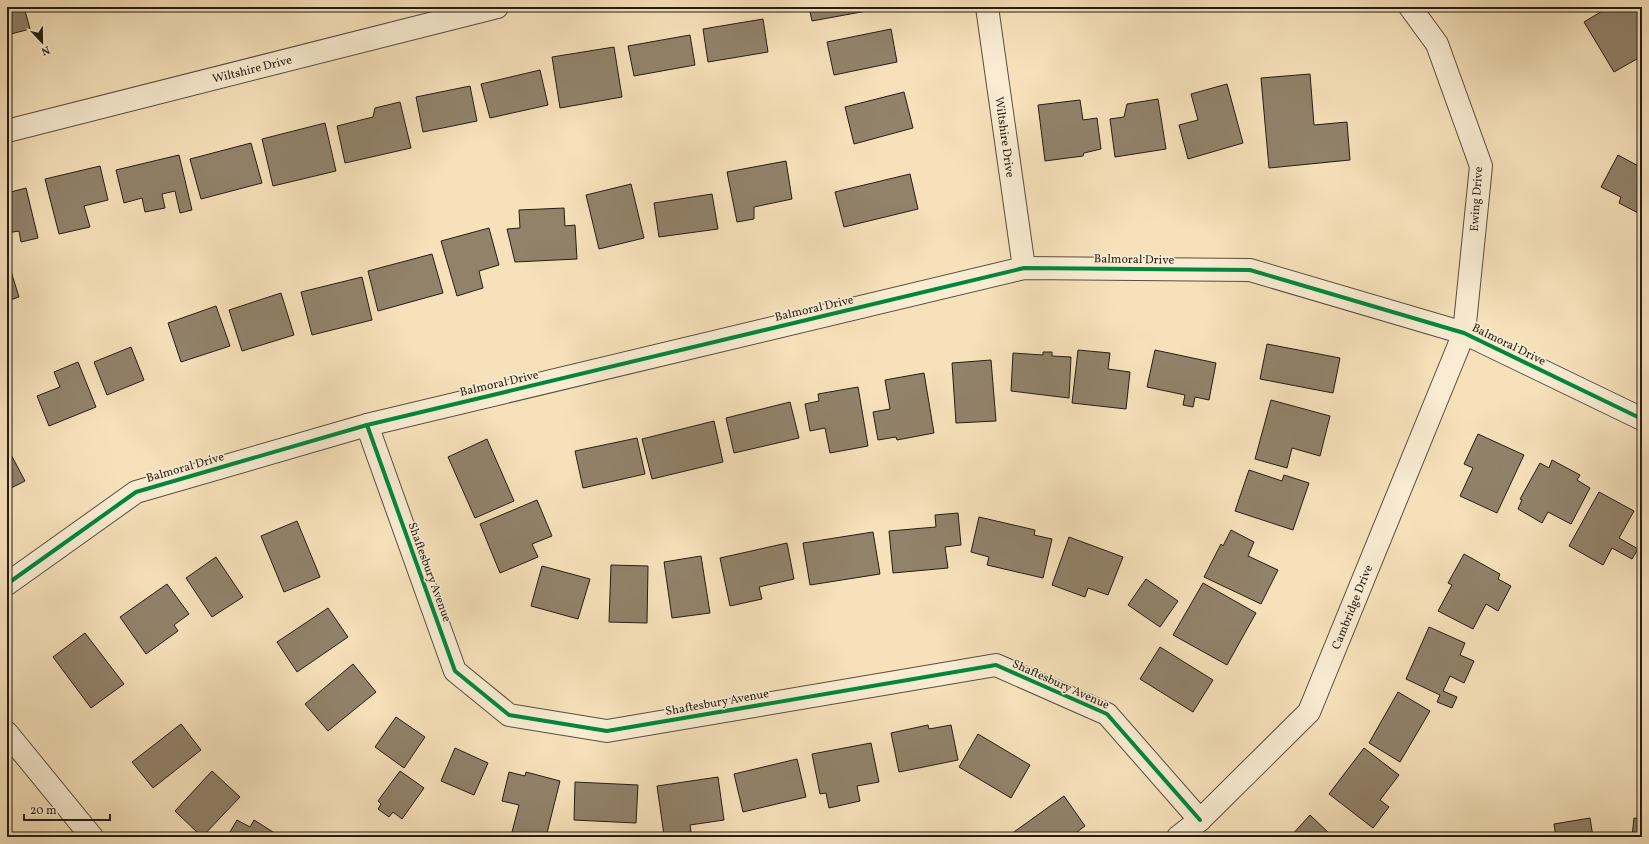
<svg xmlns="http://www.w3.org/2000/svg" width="1649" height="844" viewBox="0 0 1649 844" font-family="Vollkorn,serif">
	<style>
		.building { fill: #92826a; stroke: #261c14 }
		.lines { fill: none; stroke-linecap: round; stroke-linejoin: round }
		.minor-casing { stroke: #5a4d3e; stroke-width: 24 }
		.minor { stroke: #f9ecd2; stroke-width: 22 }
		.cycleway-casing { stroke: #f9ecd2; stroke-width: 6 }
		.cycleway { stroke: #00873e; stroke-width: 4 }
		.labels { text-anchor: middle; stroke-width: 3.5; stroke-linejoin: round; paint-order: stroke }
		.street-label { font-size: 12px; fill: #261c14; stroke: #f9ecd2 }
	</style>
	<rect width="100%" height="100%" fill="#f6e1ba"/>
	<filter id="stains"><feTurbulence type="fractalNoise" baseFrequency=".005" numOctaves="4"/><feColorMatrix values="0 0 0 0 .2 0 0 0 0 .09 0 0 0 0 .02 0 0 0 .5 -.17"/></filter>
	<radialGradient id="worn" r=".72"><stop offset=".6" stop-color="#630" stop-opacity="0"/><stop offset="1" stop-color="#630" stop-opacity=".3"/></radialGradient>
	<g class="building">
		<path d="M 7,7 L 24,7 L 30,29 L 7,35 Z"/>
		<path d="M 809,7 L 883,7 L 883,8 L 812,21 Z"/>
		<path d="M 1609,7 L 1642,7 L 1642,56 L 1614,72 L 1584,22 Z"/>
		<path d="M 763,19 L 768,52 L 708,62 L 703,29 Z"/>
		<path d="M 891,29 L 897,62 L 834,75 L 827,42 Z"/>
		<path d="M 690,35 L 695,65 L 634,76 L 628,46 Z"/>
		<path d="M 614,47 L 622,97 L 560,108 L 552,57 Z"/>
		<path d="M 540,70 L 548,105 L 490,118 L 481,84 Z"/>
		<path d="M 1310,74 L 1314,125 L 1347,122 L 1350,160 L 1269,168 L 1261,78 Z"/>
		<path d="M 1227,84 L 1243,143 L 1188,159 L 1179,125 L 1198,120 L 1191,94 Z"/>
		<path d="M 470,86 L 477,121 L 423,132 L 416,97 Z"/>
		<path d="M 904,92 L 913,128 L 854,144 L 845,107 Z"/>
		<path d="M 1158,99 L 1166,149 L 1115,157 L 1110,119 L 1124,117 L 1127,104 Z"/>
		<path d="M 1080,100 L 1083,120 L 1097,118 L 1101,149 L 1084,153 L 1083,156 L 1045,161 L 1038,105 Z"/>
		<path d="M 400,102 L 411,148 L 345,163 L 337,126 L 373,117 L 375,108 Z"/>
		<path d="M 325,123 L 336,171 L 273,186 L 262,139 Z"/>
		<path d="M 251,143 L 262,183 L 201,199 L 190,159 Z"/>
		<path d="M 179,155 L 192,210 L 180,213 L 175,191 L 162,194 L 165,208 L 145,212 L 142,198 L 124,203 L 116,170 Z"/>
		<path d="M 1618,155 L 1642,168 L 1642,215 L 1619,203 L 1621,197 L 1601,187 Z"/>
		<path d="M 786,161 L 792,199 L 754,207 L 754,219 L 737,222 L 727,172 Z"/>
		<path d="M 100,166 L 108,200 L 84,206 L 90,227 L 59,234 L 45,179 Z"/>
		<path d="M 910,174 L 918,209 L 844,227 L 835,192 Z"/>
		<path d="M 631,184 L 644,238 L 599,249 L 586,195 Z"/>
		<path d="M 26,188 L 38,238 L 21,242 L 19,231 L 7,233 L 7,193 Z"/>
		<path d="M 712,194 L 718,229 L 659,237 L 654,203 Z"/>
		<path d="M 564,208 L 565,226 L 575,225 L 577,259 L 515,262 L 507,229 L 520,228 L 519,210 Z"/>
		<path d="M 489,228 L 499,265 L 479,271 L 483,288 L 457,296 L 441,241 Z"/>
		<path d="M 432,254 L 443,293 L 378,311 L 368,271 Z"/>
		<path d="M 7,265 L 9,265 L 19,297 L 7,301 Z"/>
		<path d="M 362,277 L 372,320 L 312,335 L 301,292 Z"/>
		<path d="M 281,293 L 294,335 L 242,351 L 229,310 Z"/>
		<path d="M 216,306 L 230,346 L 181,362 L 168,323 Z"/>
		<path d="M 1267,344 L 1340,358 L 1333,393 L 1260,379 Z"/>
		<path d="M 131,347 L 144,380 L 107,395 L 94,362 Z"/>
		<path d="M 1078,350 L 1110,353 L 1108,369 L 1130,372 L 1126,409 L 1072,403 Z"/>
		<path d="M 1155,350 L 1216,363 L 1209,400 L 1195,397 L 1193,407 L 1183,405 L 1185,395 L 1147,387 Z"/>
		<path d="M 1043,352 L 1052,352 L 1052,356 L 1071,357 L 1069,398 L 1011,391 L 1013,353 L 1043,355 Z"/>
		<path d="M 991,360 L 996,421 L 956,423 L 952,363 Z"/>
		<path d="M 78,362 L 96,407 L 49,426 L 37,396 L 60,387 L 54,372 Z"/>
		<path d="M 924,373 L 934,433 L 897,440 L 896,437 L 878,440 L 873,412 L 890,409 L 885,380 Z"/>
		<path d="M 858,387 L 868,446 L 830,453 L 825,428 L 810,431 L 805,404 L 819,401 L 818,394 Z"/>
		<path d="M 1271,400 L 1330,416 L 1320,456 L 1292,448 L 1287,468 L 1255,459 Z"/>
		<path d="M 790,402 L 799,438 L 734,453 L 726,418 Z"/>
		<path d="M 714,421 L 723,462 L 652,479 L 642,439 Z"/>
		<path d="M 1478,434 L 1524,455 L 1497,513 L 1460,496 L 1473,468 L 1464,464 Z"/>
		<path d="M 637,438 L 645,474 L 583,488 L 575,451 Z"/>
		<path d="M 487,439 L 514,501 L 475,518 L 448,457 Z"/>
		<path d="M 7,447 L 25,481 L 7,490 Z"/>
		<path d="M 1552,460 L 1580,475 L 1577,480 L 1590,488 L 1571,524 L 1548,512 L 1542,523 L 1518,509 L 1522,500 L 1520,499 L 1540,463 L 1549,468 Z"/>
		<path d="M 1249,470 L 1282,481 L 1284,475 L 1309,483 L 1293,530 L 1235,511 Z"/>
		<path d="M 1599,492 L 1634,511 L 1619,538 L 1638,549 L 1632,559 L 1612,548 L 1603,565 L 1569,546 Z"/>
		<path d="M 537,500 L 552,536 L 532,544 L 538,557 L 500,573 L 480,524 Z"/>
		<path d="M 958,513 L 961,545 L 945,547 L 948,568 L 893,573 L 889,531 L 936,527 L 935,515 Z"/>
		<path d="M 979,517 L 1035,530 L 1034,535 L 1052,539 L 1043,578 L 987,565 L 989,557 L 971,552 Z"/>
		<path d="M 297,521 L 320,577 L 284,592 L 261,536 Z"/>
		<path d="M 1231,530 L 1254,542 L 1248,556 L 1278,570 L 1261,604 L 1204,577 L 1221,544 L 1223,546 Z"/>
		<path d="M 873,532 L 880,574 L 810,585 L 803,543 Z"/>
		<path d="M 1069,537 L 1123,557 L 1108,595 L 1088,588 L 1085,597 L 1052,585 Z"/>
		<path d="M 787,543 L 794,579 L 759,587 L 762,599 L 730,606 L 720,558 Z"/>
		<path d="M 1464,554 L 1500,574 L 1498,579 L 1511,586 L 1498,611 L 1486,604 L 1473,629 L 1438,611 L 1452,585 L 1448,583 Z"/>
		<path d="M 701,556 L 710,613 L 672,618 L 664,562 Z"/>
		<path d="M 216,557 L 243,597 L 212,617 L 186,578 Z"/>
		<path d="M 611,565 L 648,566 L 647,623 L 609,622 Z"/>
		<path d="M 542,566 L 590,579 L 578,619 L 531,606 Z"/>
		<path d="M 1146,579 L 1178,601 L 1160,627 L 1128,605 Z"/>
		<path d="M 1203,583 L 1256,613 L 1227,665 L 1173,635 Z"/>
		<path d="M 167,584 L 189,614 L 174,625 L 178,631 L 146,654 L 120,617 Z"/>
		<path d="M 328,608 L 348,637 L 297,672 L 277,642 Z"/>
		<path d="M 1429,627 L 1465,643 L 1460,655 L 1474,661 L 1464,683 L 1450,676 L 1443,691 L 1457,697 L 1452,708 L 1437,702 L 1440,695 L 1406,679 Z"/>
		<path d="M 85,633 L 124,684 L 91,708 L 53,657 Z"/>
		<path d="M 1160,647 L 1213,680 L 1193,712 L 1140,679 Z"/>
		<path d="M 353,664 L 376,692 L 328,731 L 305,704 Z"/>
		<path d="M 1398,692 L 1430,711 L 1400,762 L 1369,743 Z"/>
		<path d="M 396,717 L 425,737 L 404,768 L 375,747 Z"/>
		<path d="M 181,724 L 201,750 L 153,788 L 132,762 Z"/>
		<path d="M 928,725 L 929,729 L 951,725 L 958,760 L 899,772 L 891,733 Z"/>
		<path d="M 978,734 L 1030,765 L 1011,798 L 959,767 Z"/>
		<path d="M 871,743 L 879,782 L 857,786 L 860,801 L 829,808 L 826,793 L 820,794 L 812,754 Z"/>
		<path d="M 455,748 L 488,763 L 474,795 L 441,781 Z"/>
		<path d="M 1364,748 L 1399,775 L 1380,800 L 1389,807 L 1373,828 L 1329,794 Z"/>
		<path d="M 797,759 L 806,797 L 743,812 L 734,774 Z"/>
		<path d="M 212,771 L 240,797 L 202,837 L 175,811 Z"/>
		<path d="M 400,771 L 424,788 L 402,819 L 393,812 L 389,817 L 378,809 L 381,804 L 378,801 Z"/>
		<path d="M 509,772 L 525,776 L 526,772 L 560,781 L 546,837 L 533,837 L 512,832 L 519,805 L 502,801 Z"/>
		<path d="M 718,777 L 724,820 L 690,825 L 691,832 L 664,835 L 657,786 Z"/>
		<path d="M 575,782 L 638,785 L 636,823 L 574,820 Z"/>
		<path d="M 1064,796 L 1085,826 L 1070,837 L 1007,837 Z"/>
		<path d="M 1310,815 L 1333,837 L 1290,837 Z"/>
		<path d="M 1590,818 L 1593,837 L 1556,837 L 1554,824 Z"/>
		<path d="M 1634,818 L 1642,819 L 1642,837 L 1632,837 Z"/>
		<path d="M 237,820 L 250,827 L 254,820 L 281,837 L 227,837 Z"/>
	</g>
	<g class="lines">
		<defs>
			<g id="minor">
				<path d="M 987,7 L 1024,268"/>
				<path d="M 7,131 L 497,7"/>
				<path d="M 367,425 L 455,671 L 509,715 L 607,731 L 996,665 L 1107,714 L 1200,820"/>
				<path d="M 7,584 L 136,492 L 367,425 L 1024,268 L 1250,270 L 1464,333 L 1642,419"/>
				<path d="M 7,733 L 92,837"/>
				<path d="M 1178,837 L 1200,820 L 1309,712 L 1464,333 L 1481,166 L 1437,44 L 1410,7"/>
			</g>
		</defs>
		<use href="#minor" class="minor-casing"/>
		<use href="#minor" class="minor"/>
		<defs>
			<g id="cycleway">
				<path d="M 367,425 L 455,671 L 509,715 L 607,731 L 996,665 L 1107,714 L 1200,820"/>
				<path d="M 7,584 L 136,492 L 367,425 L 1024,268 L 1250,270 L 1464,333 L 1642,419"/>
			</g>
		</defs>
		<use href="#cycleway" class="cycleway-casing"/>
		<use href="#cycleway" class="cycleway"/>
	</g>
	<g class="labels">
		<g class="street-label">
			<text transform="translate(252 69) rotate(-14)" y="4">Wiltshire Drive</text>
			<text transform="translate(1005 137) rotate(82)" y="4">Wiltshire Drive</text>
			<text transform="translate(1476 199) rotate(-86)" y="4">Ewing Drive</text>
			<text transform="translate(1134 259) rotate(1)" y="4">Balmoral Drive</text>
			<text transform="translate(814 308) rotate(-13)" y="4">Balmoral Drive</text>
			<text transform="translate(1509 344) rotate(26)" y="4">Balmoral Drive</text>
			<text transform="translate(499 383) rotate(-13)" y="4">Balmoral Drive</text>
			<text transform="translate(185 467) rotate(-16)" y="4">Balmoral Drive</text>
			<text transform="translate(430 572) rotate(70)" y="4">Shaftesbury Avenue</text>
			<text transform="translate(1352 607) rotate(-68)" y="4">Cambridge Drive</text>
			<text transform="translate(1061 684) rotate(24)" y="4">Shaftesbury Avenue</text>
			<text transform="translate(717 702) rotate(-10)" y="4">Shaftesbury Avenue</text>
		</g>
	</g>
	<rect width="1649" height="844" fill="none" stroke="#f6e1ba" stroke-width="24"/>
	<rect x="8" y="8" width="1633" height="828" fill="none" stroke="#261c14" stroke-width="2"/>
	<rect x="12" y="12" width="1625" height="820" fill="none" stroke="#261c14"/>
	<g transform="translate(42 42) rotate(158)" stroke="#f9ecd2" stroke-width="3" paint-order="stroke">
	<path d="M0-3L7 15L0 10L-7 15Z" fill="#261c14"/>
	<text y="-6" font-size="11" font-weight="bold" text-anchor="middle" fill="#261c14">N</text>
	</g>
	<path d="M24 814v6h86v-6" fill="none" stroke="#261c14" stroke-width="2"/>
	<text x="30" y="814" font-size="12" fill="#261c14" stroke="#f9ecd2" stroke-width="3" paint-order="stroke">20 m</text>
	<rect width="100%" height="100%" filter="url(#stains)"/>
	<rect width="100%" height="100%" fill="url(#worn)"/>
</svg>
